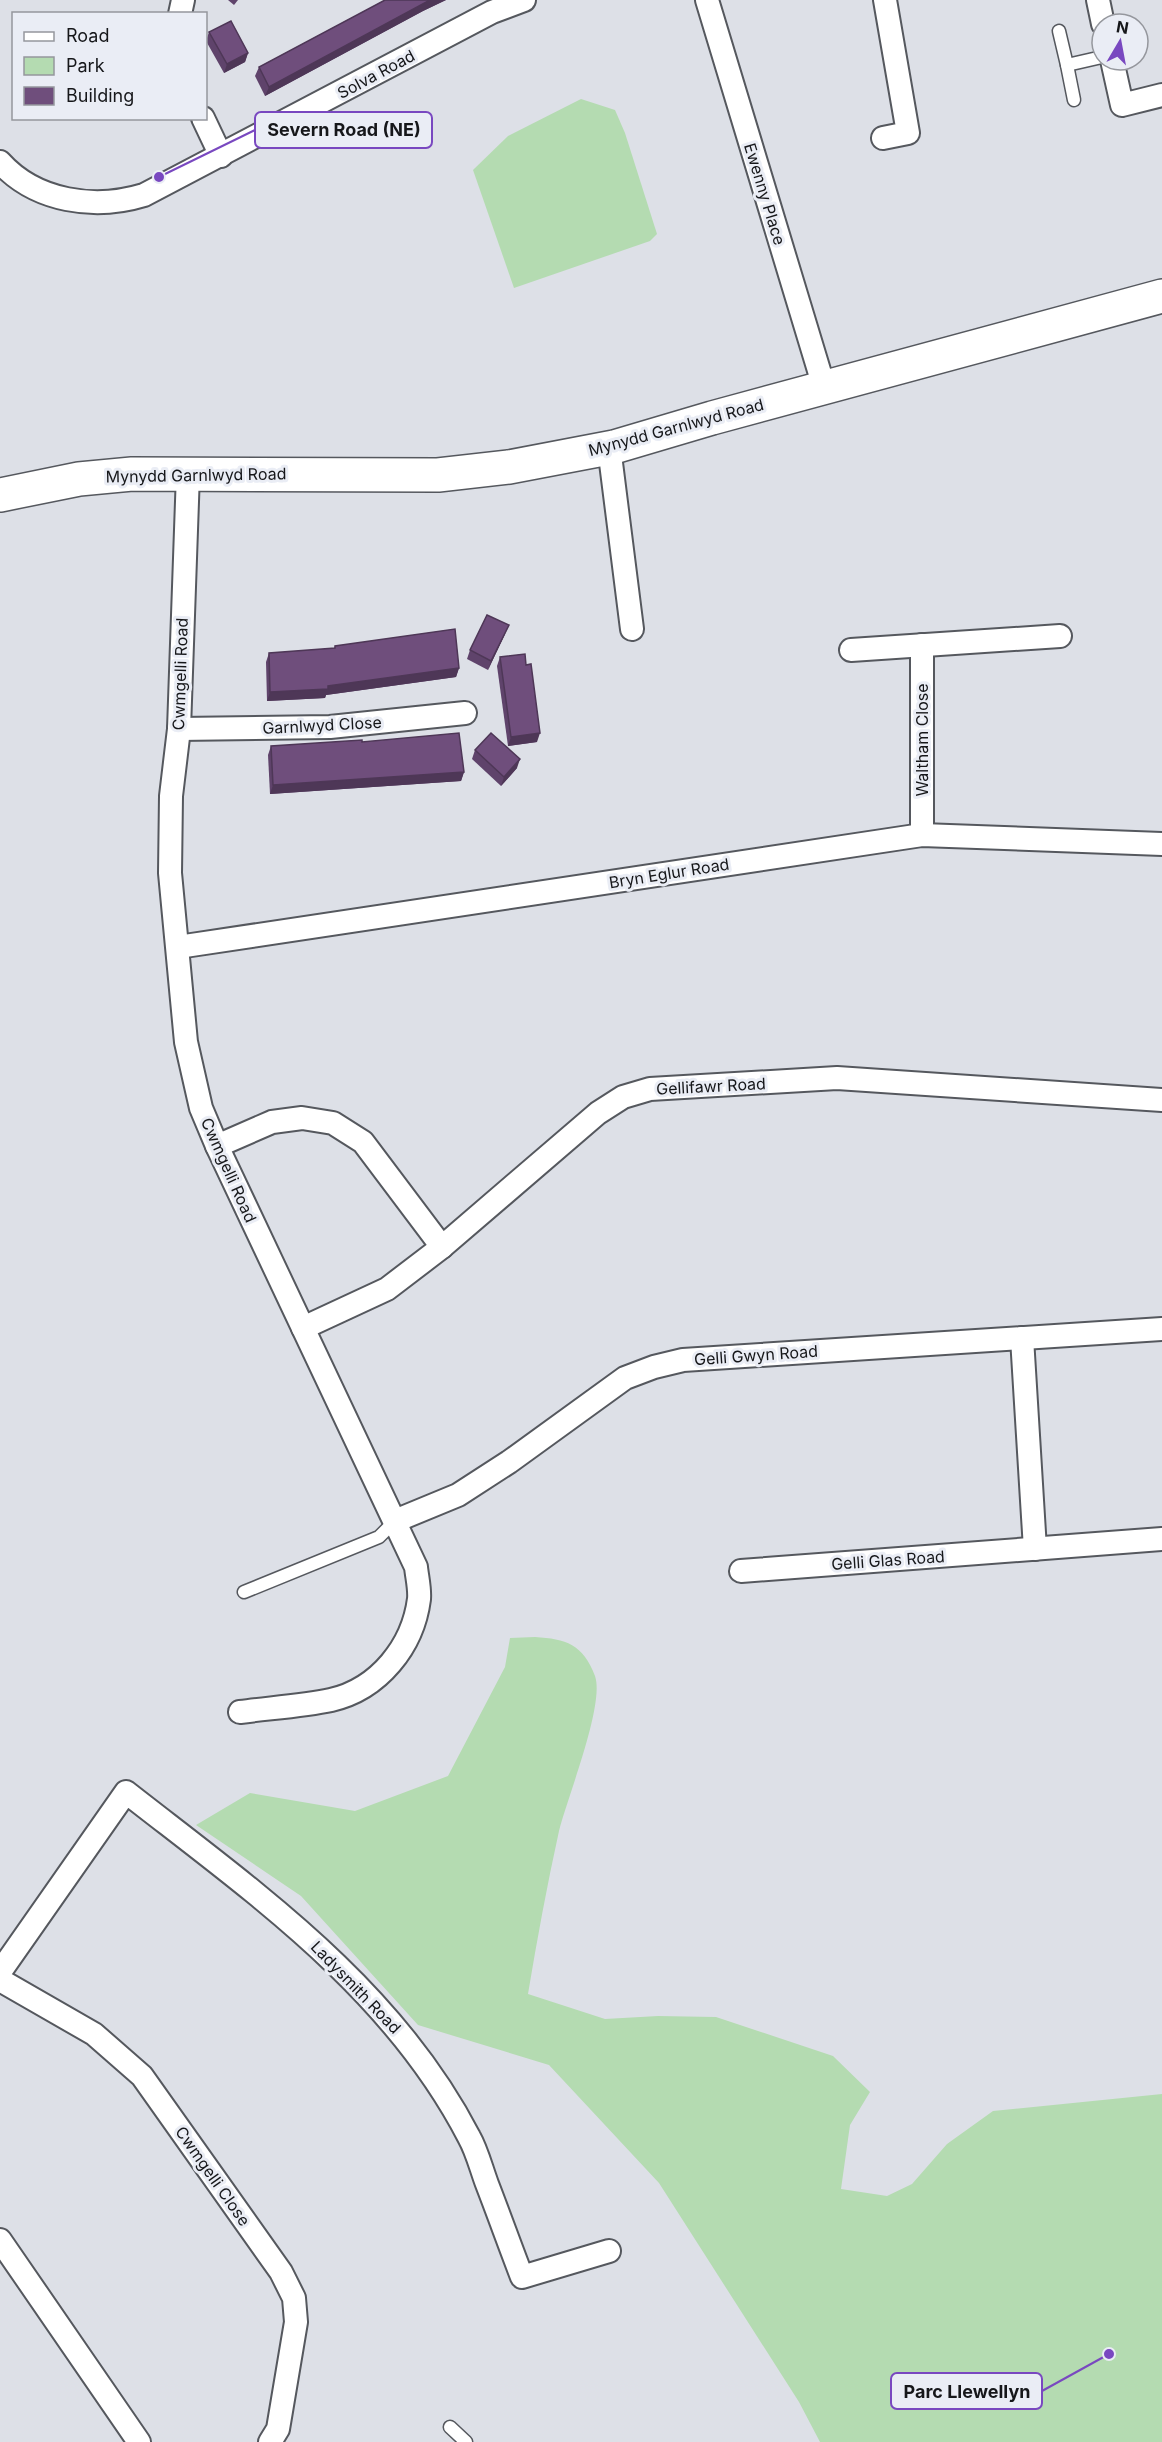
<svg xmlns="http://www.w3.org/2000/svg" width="1162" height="2442" viewBox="0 0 1162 2442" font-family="Inter,sans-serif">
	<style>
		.green { fill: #b4dbb1 }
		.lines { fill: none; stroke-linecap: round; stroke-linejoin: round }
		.lane-casing { stroke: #55585e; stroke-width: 15 }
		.street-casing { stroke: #55585e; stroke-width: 26 }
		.secondary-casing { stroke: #55585e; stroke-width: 36 }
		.lane { stroke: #fff; stroke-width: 12 }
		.street { stroke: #fff; stroke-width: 22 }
		.secondary { stroke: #fff; stroke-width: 33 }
		.wall { fill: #5f436b }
		.shaded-wall { fill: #4e3757 }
		.building { fill: #6f4e7c; stroke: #4e3757; stroke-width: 1.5 }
		.labels { text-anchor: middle; stroke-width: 6; stroke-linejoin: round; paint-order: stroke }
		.street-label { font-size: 16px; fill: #16171a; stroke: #eaedf5 }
		.leader { fill: none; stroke: #7948c0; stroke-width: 2 }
		.callout-dot { fill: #7948c0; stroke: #eaedf5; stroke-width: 2 }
		.callout { fill: #eaedf5; stroke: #7948c0; stroke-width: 2 }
		.callout-label { font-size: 18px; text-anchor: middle; font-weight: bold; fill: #16171a }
	</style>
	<rect width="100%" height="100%" fill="#dde0e7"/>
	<g class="green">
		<path d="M 581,99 L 615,110 L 625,133 L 657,234 L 650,241 L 514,288 L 473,170 L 508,136 Z"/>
		<path d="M 535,1637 C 566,1639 583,1644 595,1676 C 605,1705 567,1798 559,1831 C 547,1885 537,1940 528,1994 L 605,2019 L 658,2016 L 716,2017 L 833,2056 L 870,2092 L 850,2125 L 841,2189 L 887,2196 L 912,2184 L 947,2144 L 993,2111 L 1162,2094 L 1162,2442 L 820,2442 L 799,2402 L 659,2183 L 549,2065 L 418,2025 L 301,1896 L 196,1825 L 250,1793 L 355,1811 L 448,1776 L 505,1667 L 510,1638 Z"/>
	</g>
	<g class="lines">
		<defs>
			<g id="lane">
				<path d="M 1059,31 L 1067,65 L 1102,57"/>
				<path d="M 1067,65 L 1074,100"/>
				<path d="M 244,1592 L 379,1537 L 395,1521"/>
				<path d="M 450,2427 L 466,2442"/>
			</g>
			<g id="street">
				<path d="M 707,0 L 824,387"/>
				<path d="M 1098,0 L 1103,24"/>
				<path d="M 180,14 L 183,0"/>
				<path d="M 1112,60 L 1122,105 L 1162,95"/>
				<path d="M 203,118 L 221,156"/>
				<path d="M 883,138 L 908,133 L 885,0"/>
				<path d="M 0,162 C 36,202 95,210 144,195 L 492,12 L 524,0"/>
				<path d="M 609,447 L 632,629"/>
				<path d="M 188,473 L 179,729 L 171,796 L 170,873 L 186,1042 L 201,1108 L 217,1146 L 416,1567 C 417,1577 420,1589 419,1599 C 413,1646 379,1689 331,1700 C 302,1706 270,1708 240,1712"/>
				<path d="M 922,645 L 922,835"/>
				<path d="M 851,650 L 1060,636"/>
				<path d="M 179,729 L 330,727 L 465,713"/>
				<path d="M 178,947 L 922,835 L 1162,844"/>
				<path d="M 217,1146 L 272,1122 L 302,1118 L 333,1123 L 363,1142 L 442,1247"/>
				<path d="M 303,1328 L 387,1289 L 442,1247 L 598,1113 L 623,1097 L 650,1089 L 837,1078 L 1162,1100"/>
				<path d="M 1022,1338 L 1035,1549"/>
				<path d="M 395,1521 L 458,1495 L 509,1462 L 625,1378 L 654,1367 L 683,1360 L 1162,1329"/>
				<path d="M 741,1571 L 1162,1539"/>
				<path d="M 0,1972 L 126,1792 C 255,1893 392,1988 469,2137 C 477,2151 481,2168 487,2184 C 499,2215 510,2246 522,2277 L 609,2251"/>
				<path d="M 0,1980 L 94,2034 L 142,2076 L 281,2272 L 294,2298 L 296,2322 L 278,2429 L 270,2442"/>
				<path d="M 0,2240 L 139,2442"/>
			</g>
			<path id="secondary" d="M 0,495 L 79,479 L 132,474 L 438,475 L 509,467 L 614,447 L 712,418 L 1162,296"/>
		</defs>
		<use href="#lane" class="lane-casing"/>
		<use href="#street" class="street-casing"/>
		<use href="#secondary" class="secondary-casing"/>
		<use href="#lane" class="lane"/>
		<use href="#street" class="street"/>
		<use href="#secondary" class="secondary"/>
	</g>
	<g class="wall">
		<path d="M 228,0 L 238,0 L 234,5 Z"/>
		<path d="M 385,0 L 446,0 L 423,11 L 265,96 L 255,76 L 259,67 Z"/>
		<path d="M 209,32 L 248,53 L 245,62 L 224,73 L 206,41 Z"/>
		<path d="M 505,634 L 488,670 L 467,659 L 470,650 Z"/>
		<path d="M 335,646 L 459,668 L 456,677 L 326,695 L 325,698 L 267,701 L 266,662 L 269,653 L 334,649 Z"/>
		<path d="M 500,657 L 537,742 L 508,746 L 497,666 Z"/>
		<path d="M 362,742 L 464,772 L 461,781 L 270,794 L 268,755 L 271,746 Z"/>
		<path d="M 475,750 L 517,768 L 501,786 L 472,759 Z"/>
	</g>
	<g class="shaded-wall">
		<path d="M 430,0 L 446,0 L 423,11 L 265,96 L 269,87 Z"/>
		<path d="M 248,53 L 245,62 L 224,73 L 227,64 Z"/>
		<path d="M 509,625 L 505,634 L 488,670 L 491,661 Z"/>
		<path d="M 459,668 L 456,677 L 326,695 L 325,698 L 267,701 L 270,692 L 328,686 Z"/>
		<path d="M 540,733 L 537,742 L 508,746 L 511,737 Z"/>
		<path d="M 520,759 L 517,768 L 501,786 L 504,777 Z"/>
		<path d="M 464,772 L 461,781 L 270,794 L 273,785 Z"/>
	</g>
	<g class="building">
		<path d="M 385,0 L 430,0 L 269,87 L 259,67 Z"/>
		<path d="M 231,21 L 248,53 L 227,64 L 209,32 Z"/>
		<path d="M 487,615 L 509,625 L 491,661 L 470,650 Z"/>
		<path d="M 455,629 L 459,668 L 328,686 L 328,689 L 270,692 L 269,653 L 335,648 L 335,646 Z"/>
		<path d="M 525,654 L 526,665 L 531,664 L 540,733 L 511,737 L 500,657 Z"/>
		<path d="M 459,733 L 464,772 L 273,785 L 271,746 L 362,740 L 362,742 Z"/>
		<path d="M 491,733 L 520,759 L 504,777 L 475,750 Z"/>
	</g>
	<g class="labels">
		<g class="street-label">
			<text transform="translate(376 74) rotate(-28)" y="6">Solva Road</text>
			<text transform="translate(765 194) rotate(73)" y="6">Ewenny Place</text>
			<text transform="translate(676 427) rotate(-15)" y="6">Mynydd Garnlwyd Road</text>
			<text transform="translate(196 475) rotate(-1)" y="6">Mynydd Garnlwyd Road</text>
			<text transform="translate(180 674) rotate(-88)" y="6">Cwmgelli Road</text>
			<text transform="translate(322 725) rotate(-3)" y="6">Garnlwyd Close</text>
			<text transform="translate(922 740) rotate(-90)" y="6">Waltham Close</text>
			<text transform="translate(669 873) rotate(-9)" y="6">Bryn Eglur Road</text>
			<text transform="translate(711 1086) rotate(-3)" y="6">Gellifawr Road</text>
			<text transform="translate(229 1170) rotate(66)" y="6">Cwmgelli Road</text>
			<text transform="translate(756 1355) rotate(-4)" y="6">Gelli Gwyn Road</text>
			<text transform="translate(888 1560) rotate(-4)" y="6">Gelli Glas Road</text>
			<text transform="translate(356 1987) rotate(46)" y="6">Ladysmith Road</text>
			<text transform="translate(213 2176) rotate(55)" y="6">Cwmgelli Close</text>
		</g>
	</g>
	<path class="leader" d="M159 177L255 130M1109 2354L1042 2391"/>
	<g class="callout-dot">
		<circle cx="159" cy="177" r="6"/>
		<circle cx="1109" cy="2354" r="6"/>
	</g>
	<g class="callout">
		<rect x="255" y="112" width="177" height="36" rx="6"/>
		<rect x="891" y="2373" width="151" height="36" rx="6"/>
	</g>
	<g class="callout-label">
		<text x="344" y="136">Severn Road (NE)</text>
		<text x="967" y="2398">Parc Llewellyn</text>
	</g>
	<rect x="12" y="12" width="195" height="108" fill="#eaedf5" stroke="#95979d" stroke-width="1.5"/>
	<rect x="24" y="32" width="30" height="9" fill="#ffffff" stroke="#95979d" stroke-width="1.5"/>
	<text x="66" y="42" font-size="18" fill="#16171a">Road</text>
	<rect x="24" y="57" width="30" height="18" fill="#b4dbb1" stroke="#95979d" stroke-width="1.5"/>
	<text x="66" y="72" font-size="18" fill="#16171a">Park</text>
	<rect x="24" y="87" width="30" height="18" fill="#6f4e7c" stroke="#95979d" stroke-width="1.5"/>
	<text x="66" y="102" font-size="18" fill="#16171a">Building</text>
	<g transform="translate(1120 42) rotate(10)"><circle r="28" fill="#eaedf5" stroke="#95979d" stroke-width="1.5"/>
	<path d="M0-4.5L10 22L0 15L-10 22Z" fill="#7948c0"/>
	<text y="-9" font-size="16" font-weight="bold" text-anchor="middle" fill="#16171a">N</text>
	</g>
</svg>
